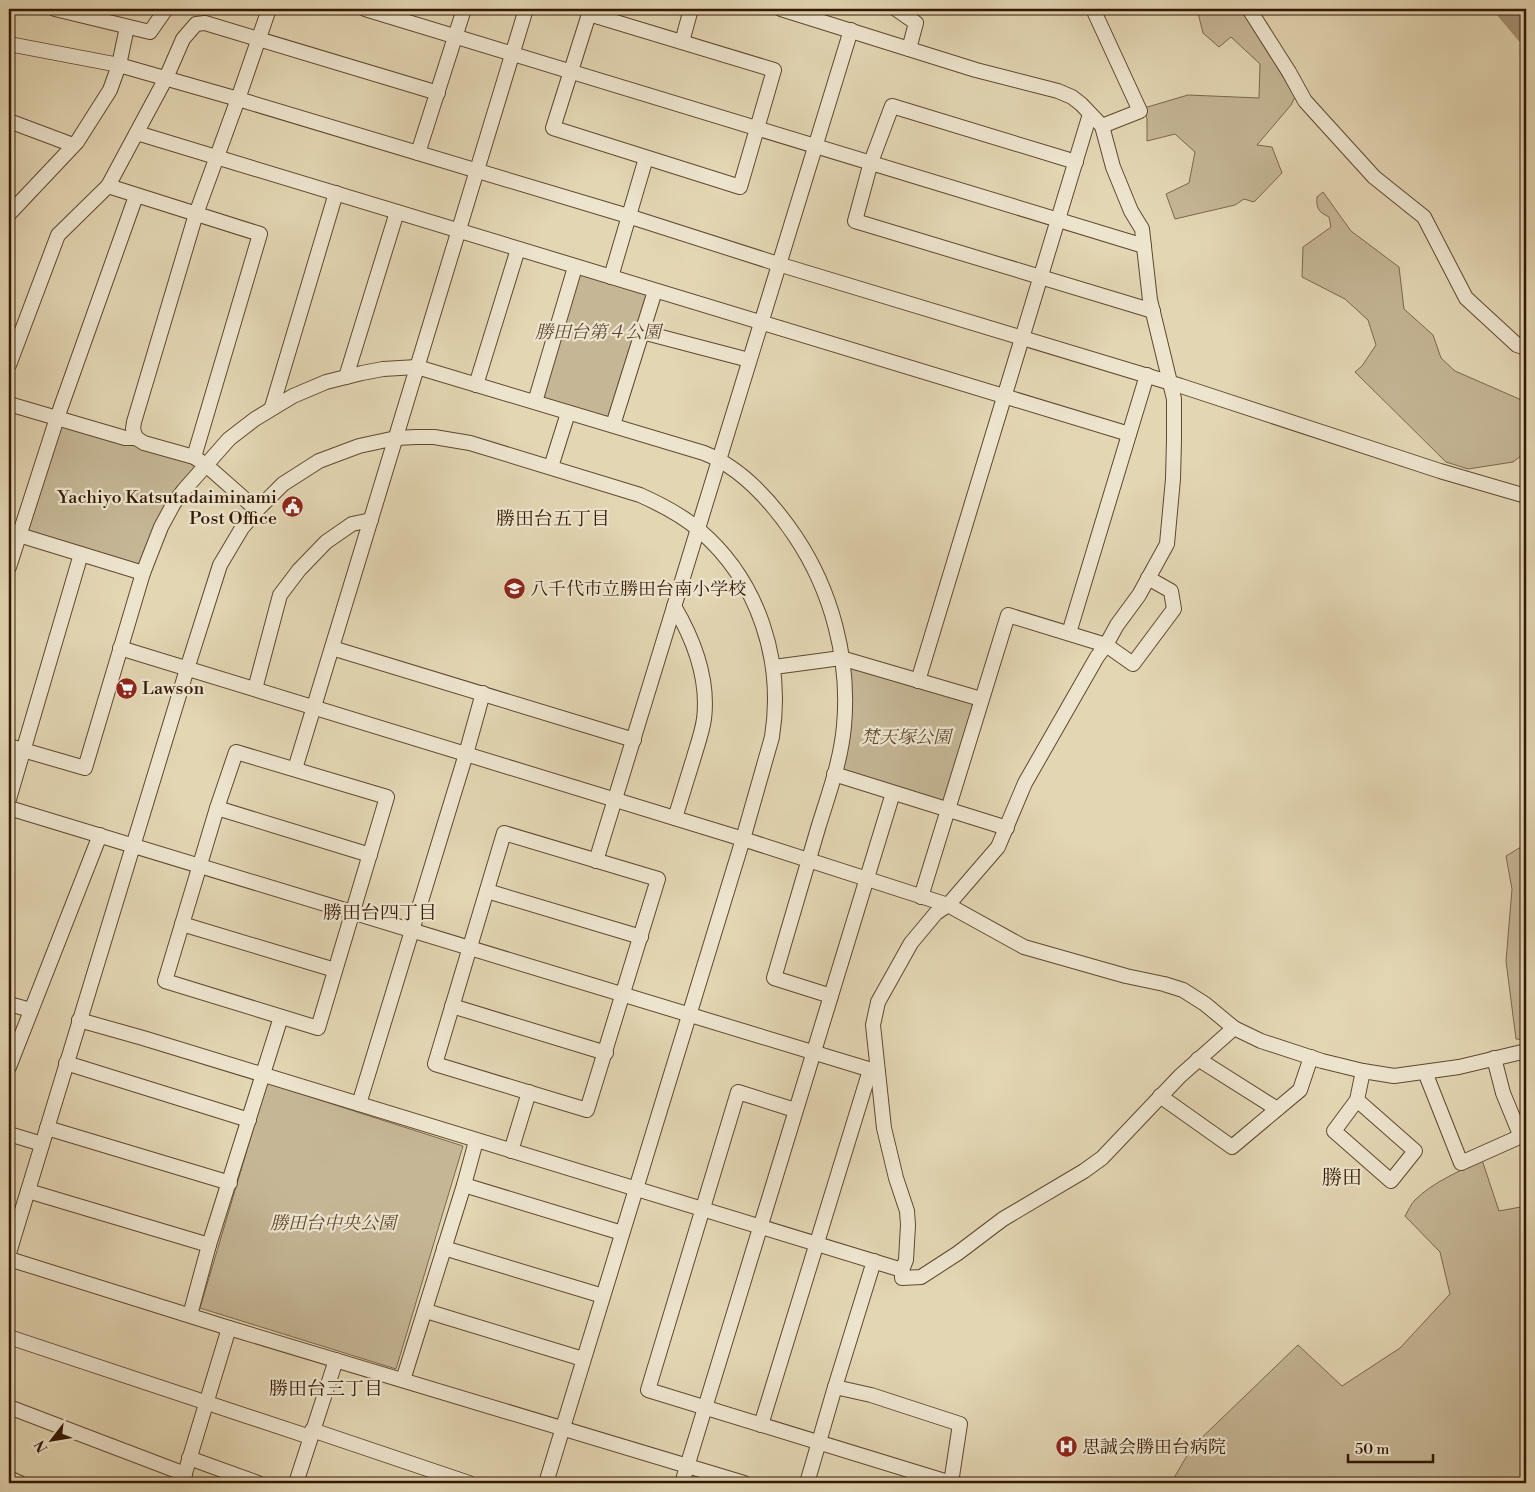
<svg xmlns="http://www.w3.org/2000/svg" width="1535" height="1492" viewBox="0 0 1535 1492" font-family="'Libre Bodoni','Noto Serif JP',serif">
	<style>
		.green { fill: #c5b695; stroke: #7c674c }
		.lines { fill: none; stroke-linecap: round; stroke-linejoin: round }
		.river { stroke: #a79577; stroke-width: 20 }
		.minor-casing { stroke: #5f482f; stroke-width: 16 }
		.minor { stroke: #ede4ce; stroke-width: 14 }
		.labels { text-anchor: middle; stroke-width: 4.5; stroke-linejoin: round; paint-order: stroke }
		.park-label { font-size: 18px; font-style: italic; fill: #5f472f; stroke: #ede4ce }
		.poi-label { font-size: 18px; fill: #331803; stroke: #ede4ce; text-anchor: start }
		.neighbourhood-label { font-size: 19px; fill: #331803; stroke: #ede4ce }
		.quarter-label { font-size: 20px; fill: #331803; stroke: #ede4ce }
	</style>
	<rect width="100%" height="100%" fill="#e3d6b3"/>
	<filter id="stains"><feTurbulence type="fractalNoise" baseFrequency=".004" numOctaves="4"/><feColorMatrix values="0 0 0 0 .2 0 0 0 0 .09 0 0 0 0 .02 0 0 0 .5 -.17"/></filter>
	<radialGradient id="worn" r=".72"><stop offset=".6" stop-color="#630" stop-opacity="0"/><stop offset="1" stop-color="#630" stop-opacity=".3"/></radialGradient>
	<g class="green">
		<path d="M 1197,9 L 1228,9 L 1247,16 L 1295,97 L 1291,105 L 1257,145 L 1272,147 L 1282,173 L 1254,202 L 1244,199 L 1235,205 L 1175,219 L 1166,194 L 1189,183 L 1195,152 L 1175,134 L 1147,141 L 1147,119 L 1144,108 L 1188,95 L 1259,98 L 1260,64 L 1231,37 L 1219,47 L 1203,33 Z"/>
		<path d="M 1323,192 L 1351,231 L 1399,267 L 1404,309 L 1433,335 L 1441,358 L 1455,371 L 1526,402 L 1526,452 L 1513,462 L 1468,469 L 1446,462 L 1355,372 L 1362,366 L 1376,345 L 1368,320 L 1345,299 L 1302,277 L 1303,247 L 1331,227 L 1329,217 C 1319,212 1316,209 1317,197 Z"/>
		<path d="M 575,267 L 655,291 L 613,425 L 535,402 Z"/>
		<path d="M 59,425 L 190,459 L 199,467 L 141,569 L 25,531 Z"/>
		<path d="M 845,662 L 976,702 L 944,804 L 838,772 Z"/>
		<path d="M 1526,844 L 1526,1040 L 1516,1039 L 1506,961 L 1512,889 L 1506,856 Z"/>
		<path d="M 267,1083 L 463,1146 L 396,1369 L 200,1308 Z"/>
		<path d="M 1482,1160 L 1499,1211 L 1526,1206 L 1526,1483 L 1171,1483 L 1192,1447 L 1298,1345 L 1342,1386 L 1400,1348 L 1450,1294 L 1440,1252 L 1405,1216 C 1408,1211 1411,1204 1415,1200 C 1433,1182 1460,1171 1482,1160 Z"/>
	</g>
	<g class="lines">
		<path class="river" d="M 1505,9 L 1526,34"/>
		<defs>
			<g id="minor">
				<path d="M 55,9 L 150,32 L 166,9"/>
				<path d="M 365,9 L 1144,246"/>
				<path d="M 781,9 L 976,70 L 1058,91 L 1072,97 L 1081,104 L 1102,126 L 1113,167 L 1131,211 L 1142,229 L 1150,300 L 1174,399 L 1174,440 L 1173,479 L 1167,544 L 1139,595 L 1117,625 L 1106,645 L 1097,657 L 1025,783 L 998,847 L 948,905 L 936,913 L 911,943 L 878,1002 L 873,1025 L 884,1128 L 896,1178 L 907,1211 L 908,1225 L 906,1260 L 902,1270 L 902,1278 L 921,1277 L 958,1253 L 1003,1219 L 1084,1171 L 1102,1158 L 1180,1076 L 1234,1028"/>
				<path d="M 896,9 L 916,23 L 909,49"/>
				<path d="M 1093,9 L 1140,111 L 1102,126"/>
				<path d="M 1249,9 L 1289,72 L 1305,101 L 1374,177 L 1424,217 L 1466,298 L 1517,345 L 1526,348"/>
				<path d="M 589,14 L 774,70 L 740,187 L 553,128 Z"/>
				<path d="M 682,42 L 691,9"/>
				<path d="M 9,44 L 119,65 L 238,99 L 628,216 L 778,264 L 1181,386 L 1440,471 L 1526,496"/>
				<path d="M 9,121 L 73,145"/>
				<path d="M 137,133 L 1129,434"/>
				<path d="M 418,153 L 464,9"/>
				<path d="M 1076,162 L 892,106 L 871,162 L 855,221 L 1153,311"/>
				<path d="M 108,186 L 260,234 L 194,457"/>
				<path d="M 9,214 L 77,142 L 110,90 L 119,65 L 127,27"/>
				<path d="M 611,277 L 646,158"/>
				<path d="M 642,332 L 749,360"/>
				<path d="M 9,365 L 58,235 L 108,186 L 166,78 L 183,39 L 196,24 L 205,23 L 438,93"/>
				<path d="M 346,377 L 397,212"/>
				<path d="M 476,385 L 518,249"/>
				<path d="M 535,402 L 575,267"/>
				<path d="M 9,404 L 125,438 L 136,438 L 144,443 L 194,457 L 206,465 L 257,510"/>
				<path d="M 272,407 L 336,193"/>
				<path d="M 613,425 L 655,291"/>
				<path d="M 136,438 L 133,429 L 134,422 L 196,214 L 238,99 L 269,9"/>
				<path d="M 551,467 L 568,413"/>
				<path d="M 19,535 L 143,573"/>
				<path d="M 9,567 L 57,418 L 136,196"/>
				<path d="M 674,606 C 694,640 709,679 704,719 C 702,733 697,746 693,760 C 687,779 681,799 675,818"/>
				<path d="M 1069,633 L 1147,375"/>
				<path d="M 120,648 L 743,839 L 948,905 L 1024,947 L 1126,976 L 1164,984 L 1183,990 L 1205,1004 L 1234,1028 L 1261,1041 L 1322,1061 L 1363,1071 L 1394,1076 L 1459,1067 L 1526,1051"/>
				<path d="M 332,648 L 634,740"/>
				<path d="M 774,667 L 841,658 L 981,699"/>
				<path d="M 918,681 L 1090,114"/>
				<path d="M 255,689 L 280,595 L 299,570 L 326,542 L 352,524 L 371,520"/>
				<path d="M 9,746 L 85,768 L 143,573 L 161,527 L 174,503 L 184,490 L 229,439 L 255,419 L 293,396 L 326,382 L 362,373 L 383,369 L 417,367 L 704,453 C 742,468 772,502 795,536 C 832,591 850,660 844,726 C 841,760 829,793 819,825 C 804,876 789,927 774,978 L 831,996"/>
				<path d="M 236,752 L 387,797 L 318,1028 L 165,981 L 217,808 Z"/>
				<path d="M 295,769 L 526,9"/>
				<path d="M 834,774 L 1007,828"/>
				<path d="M 9,799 L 81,554"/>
				<path d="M 9,808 L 878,1072"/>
				<path d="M 217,808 L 370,855"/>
				<path d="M 504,833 L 658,879 L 587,1110 L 435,1064 Z"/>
				<path d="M 596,861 L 851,30"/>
				<path d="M 487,891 L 641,937"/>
				<path d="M 921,897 L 1008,615 L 1106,645 L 1133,664 L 1174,609 L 1171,591 L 1148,578"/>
				<path d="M 182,924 L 335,970"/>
				<path d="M 9,1004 L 31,1010"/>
				<path d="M 452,1006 L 606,1053"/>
				<path d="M 79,1020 L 143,1038 L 902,1270"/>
				<path d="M 1198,1059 L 1277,1109"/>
				<path d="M 66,1063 L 249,1120"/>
				<path d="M 9,1067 L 100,835"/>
				<path d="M 1425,1072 L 1461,1163 L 1517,1138 L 1519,1132 L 1503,1093 L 1494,1058"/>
				<path d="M 1160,1096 L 1232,1147 L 1300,1090 L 1311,1057"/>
				<path d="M 1357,1100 L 1415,1151 L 1391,1181 L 1334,1131 L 1357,1100 L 1363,1071"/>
				<path d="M 359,1104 L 466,754 L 483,693"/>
				<path d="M 795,1110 L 738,1092 L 648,1390 L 951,1483"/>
				<path d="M 47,1128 L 230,1183"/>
				<path d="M 9,1134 L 42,1144"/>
				<path d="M 511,1151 L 529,1092"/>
				<path d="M 464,1185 L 622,1233"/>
				<path d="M 28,1191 L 209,1245"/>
				<path d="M 444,1248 L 603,1296"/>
				<path d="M 9,1253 L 187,669 L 220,565 L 242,528 L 257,510 L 283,484 L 319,461 L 359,446 L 396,438 L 416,437 L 434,437 L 470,443 L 640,495 C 660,504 682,515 699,530 C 759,581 784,661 772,737 L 743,839 L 546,1483"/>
				<path d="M 9,1259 L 229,1328 L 744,1483"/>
				<path d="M 874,1261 L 835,1387 L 871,1395 L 960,1424 L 951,1483"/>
				<path d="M 426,1311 L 583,1359"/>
				<path d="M 190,1315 L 209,1245 L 281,1017"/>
				<path d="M 9,1337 L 310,1437"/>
				<path d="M 403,1380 L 464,1185 L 476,1141"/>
				<path d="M 9,1407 L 185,1474"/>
				<path d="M 761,1425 L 870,1070"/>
				<path d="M 312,1430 L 469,1483"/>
				<path d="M 189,1458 L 258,1483"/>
				<path d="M 9,1478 L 20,1483"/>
				<path d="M 182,1483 L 229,1328"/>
				<path d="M 296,1483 L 336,1360"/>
				<path d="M 682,1483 L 893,793"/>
				<path d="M 807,1483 L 835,1387"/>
			</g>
		</defs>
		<use href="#minor" class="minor-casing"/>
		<use href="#minor" class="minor"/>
	</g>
	<defs>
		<symbol id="civic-disc" viewBox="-11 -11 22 22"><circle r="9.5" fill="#8f2418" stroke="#ede4ce"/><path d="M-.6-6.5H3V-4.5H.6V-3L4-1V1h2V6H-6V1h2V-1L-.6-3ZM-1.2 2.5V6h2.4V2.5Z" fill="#fff"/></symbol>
		<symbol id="school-disc" viewBox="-11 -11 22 22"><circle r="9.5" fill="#8f2418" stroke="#ede4ce"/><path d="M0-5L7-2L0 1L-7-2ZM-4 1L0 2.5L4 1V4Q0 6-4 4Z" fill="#fff"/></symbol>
		<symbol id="supermarket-disc" viewBox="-11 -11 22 22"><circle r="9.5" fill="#8f2418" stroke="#ede4ce"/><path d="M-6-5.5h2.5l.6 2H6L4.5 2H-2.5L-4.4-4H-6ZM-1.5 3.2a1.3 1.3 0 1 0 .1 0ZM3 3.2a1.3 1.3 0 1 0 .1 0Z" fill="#fff"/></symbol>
		<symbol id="hospital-disc" viewBox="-11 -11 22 22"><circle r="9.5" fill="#8f2418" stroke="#ede4ce"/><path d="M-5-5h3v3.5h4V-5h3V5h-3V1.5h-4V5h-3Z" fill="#fff"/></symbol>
	</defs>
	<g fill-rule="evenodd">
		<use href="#civic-disc" x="280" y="494" width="25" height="25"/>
		<use href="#school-disc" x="502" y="576" width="25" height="25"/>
		<use href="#supermarket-disc" x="114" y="676" width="25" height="25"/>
		<use href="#hospital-disc" x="1054" y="1434" width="25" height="25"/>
	</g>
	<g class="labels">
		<g class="park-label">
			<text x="598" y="338">勝田台第４公園</text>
			<text x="906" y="743">梵天塚公園</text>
			<text x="333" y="1229">勝田台中央公園</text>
		</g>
		<g class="poi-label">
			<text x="277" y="503" text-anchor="end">Yachiyo Katsutadaiminami<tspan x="277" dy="21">Post Office</tspan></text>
			<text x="530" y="595">八千代市立勝田台南小学校</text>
			<text x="142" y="694">Lawson</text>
			<text x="1082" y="1453">思誠会勝田台病院</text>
		</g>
		<g class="neighbourhood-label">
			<text x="553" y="525">勝田台五丁目</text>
			<text x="380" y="919">勝田台四丁目</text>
			<text x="326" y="1395">勝田台三丁目</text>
		</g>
		<g class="quarter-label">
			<text x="1342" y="1184">勝田</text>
		</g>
	</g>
	<rect width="1535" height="1492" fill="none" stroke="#e3d6b3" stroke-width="30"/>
	<rect x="10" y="10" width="1515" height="1472" fill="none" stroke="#331803" stroke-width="2.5"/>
	<rect x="15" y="15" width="1505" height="1462" fill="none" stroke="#331803"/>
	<g transform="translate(52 1440) rotate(239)" stroke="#ede4ce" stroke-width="4" paint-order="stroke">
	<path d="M0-4L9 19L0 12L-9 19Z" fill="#331803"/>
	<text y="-8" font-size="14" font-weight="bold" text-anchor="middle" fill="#331803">N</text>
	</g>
	<path d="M1348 1454v8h85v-8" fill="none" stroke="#331803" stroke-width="2.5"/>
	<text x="1355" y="1454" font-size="15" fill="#331803" stroke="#ede4ce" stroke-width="4" paint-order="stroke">50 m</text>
	<rect width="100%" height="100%" filter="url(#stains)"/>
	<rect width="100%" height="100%" fill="url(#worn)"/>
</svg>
